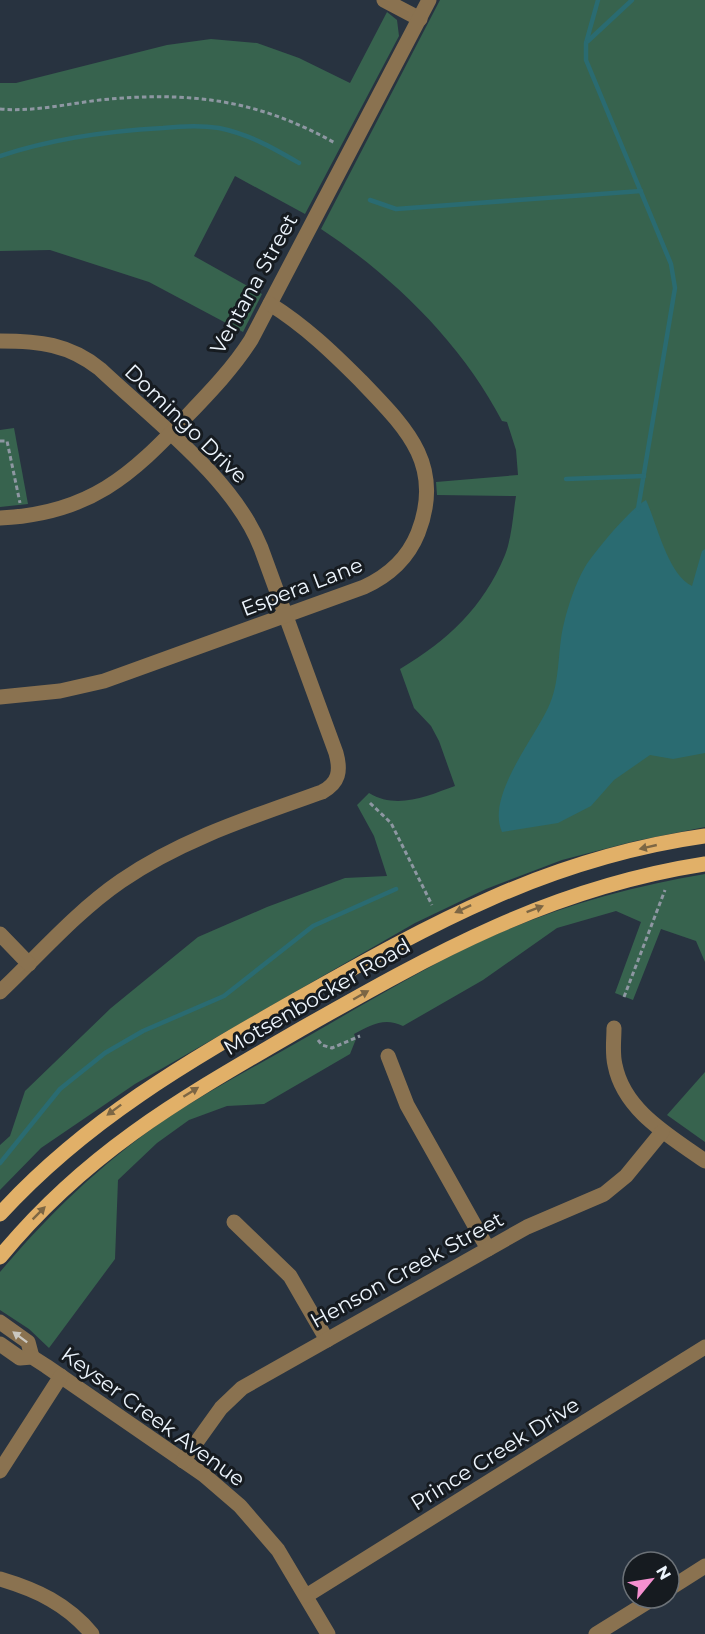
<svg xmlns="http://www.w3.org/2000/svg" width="705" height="1634" viewBox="0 0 705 1634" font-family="Montserrat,sans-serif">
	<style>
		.green { fill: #37634e }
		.water { fill: #2a6b71 }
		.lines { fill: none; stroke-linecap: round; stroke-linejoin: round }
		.stream { stroke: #2a6b71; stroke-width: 4.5 }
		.path { stroke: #8e97a2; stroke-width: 3; stroke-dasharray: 4.5 3; stroke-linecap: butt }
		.minor { stroke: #8a7250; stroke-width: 15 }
		.major { stroke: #e1b068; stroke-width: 15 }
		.oneway { fill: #7c6644 }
		.oneway2 { fill: #cac7c0 }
		.labels { text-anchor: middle; stroke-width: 6; stroke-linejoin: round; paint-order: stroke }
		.street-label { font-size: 21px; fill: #edf5fd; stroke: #161b20 }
	</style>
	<rect width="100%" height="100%" fill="#283340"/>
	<g class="green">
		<path d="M 440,0 L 705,0 L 705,827 L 635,841 L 562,860 L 486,889 L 415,923 L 135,1084 L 41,1148 L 0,1190 L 0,1145 L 10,1136 L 25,1091 L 111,1008 L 198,937 L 267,907 L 345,878 L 387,876 L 374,836 L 357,805 L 369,793 C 397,810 427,796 455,786 L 439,741 L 431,726 L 414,708 L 400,669 C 448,640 483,608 505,555 C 512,537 513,514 516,496 L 437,495 L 436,482 L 518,475 L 516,450 L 507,422 L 502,421 C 462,344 394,277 321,229 Z"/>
		<path d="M 387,12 L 397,20 L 399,36 L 305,214 L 235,176 L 194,256 L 262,294 L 243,332 L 149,282 L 50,250 L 0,251 L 0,83 L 16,83 L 167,45 L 211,39 L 257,43 L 299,58 L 350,83 Z"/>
		<path d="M 14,428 L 28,504 L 0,507 L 0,430 Z"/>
		<path d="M 705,874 L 705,962 L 696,941 L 661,929 L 633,1000 L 615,993 L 641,922 L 616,911 L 557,928 L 483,980 L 403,1026 C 384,1017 371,1025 354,1034 L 356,1039 L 350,1054 L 264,1104 L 227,1106 L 189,1120 L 157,1143 L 118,1180 L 115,1259 L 49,1348 L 29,1329 L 0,1310 L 0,1272 C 48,1215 101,1164 163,1121 C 211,1089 262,1063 312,1034 C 366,1003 419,971 475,944 C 547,910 626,887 705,874 Z"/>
		<path d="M 705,1072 L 705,1142 L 667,1115 Z"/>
	</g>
	<path class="water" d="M 646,500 C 657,524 668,575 692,586 L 702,551 L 705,549 L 705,753 L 673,759 L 650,755 L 614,780 L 591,806 L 558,823 L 502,832 C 486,797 533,740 548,708 C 561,682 557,650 564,623 C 568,606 576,582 585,567 C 595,551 630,509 646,500 Z"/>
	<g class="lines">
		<g class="stream">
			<path d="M 598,0 L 586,43 L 586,60 L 671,264 L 675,288 L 638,509"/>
			<path d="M 588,41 L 632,0"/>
			<path d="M 0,156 C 54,138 107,131 163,128 C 182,126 200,125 219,128 C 249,134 273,148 299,163"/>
			<path d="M 370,200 L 396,209 L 641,191"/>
			<path d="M 566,479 L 644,476"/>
			<path d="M 0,1163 L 60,1089 L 105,1053 L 143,1031 L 224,996 L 313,926 L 396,889"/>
		</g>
		<g class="path">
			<path d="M 0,109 C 34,112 66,104 100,100 C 188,91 257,99 335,143"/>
			<path d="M 0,441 L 7,441 L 20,503"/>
			<path d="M 370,803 L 391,823 L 432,905"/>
			<path d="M 624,997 L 665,890"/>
			<path d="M 318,1040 L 322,1045 L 332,1048 L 360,1036"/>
		</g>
		<g class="minor">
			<path d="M 384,0 L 420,19"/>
			<path d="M 0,341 C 39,341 69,344 100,369 C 154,420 234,479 261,548 L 336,753 C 341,771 339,783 322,792 C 252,817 182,839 121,881 C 76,912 39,955 0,992"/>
			<path d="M 0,518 C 89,514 131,476 188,415 C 211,391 233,368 251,340 L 429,0"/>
			<path d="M 0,697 L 60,691 L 104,681 L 364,587 C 388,576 408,558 418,533 C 445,464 405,427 361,381 C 332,352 305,326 270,304"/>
			<path d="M 0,934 L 29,964"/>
			<path d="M 614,1028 C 614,1040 612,1053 615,1065 C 624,1111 670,1136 705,1161"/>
			<path d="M 388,1056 L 407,1105 L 488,1249"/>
			<path d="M 234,1222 L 290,1276 L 327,1340"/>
			<path d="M 0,1322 L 28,1342 L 32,1357"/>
			<path d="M 0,1344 L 20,1358 L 32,1357 L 46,1366 L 204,1475 L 240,1506 L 278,1550 L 328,1634"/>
			<path d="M 183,1461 L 221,1408 L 242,1388 L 527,1227 L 604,1194 L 626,1176 L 662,1132"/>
			<path d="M 0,1471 L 61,1376"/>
			<path d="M 0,1579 C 37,1590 67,1604 92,1634"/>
			<path d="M 669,1589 L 705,1566"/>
			<path d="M 306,1596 L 705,1347"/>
			<path d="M 596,1634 L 654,1598"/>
		</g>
		<g class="major">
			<path d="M 0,1214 C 86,1120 187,1062 296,1000 C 431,924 548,858 705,836"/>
			<path d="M 0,1257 C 88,1150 184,1097 301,1029 C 435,953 550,888 705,864"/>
		</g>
	</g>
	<defs><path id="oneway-solid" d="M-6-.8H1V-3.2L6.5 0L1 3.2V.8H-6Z" transform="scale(1.5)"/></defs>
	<g class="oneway">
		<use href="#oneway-solid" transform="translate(648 847) rotate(167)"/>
		<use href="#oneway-solid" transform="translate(463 909) rotate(155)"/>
		<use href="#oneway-solid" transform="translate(535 909) rotate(-21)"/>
		<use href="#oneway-solid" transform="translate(361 995) rotate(-30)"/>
		<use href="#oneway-solid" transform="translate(191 1092) rotate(-32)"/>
		<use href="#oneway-solid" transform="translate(114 1110) rotate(143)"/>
		<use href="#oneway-solid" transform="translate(39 1213) rotate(-45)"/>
	</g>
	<use class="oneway2" href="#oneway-solid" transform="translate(20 1337) rotate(-143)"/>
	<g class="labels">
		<g class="street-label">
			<text transform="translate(254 284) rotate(-61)" y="7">Ventana Street</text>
			<text transform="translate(186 424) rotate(44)" y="7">Domingo Drive</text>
			<text transform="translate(302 587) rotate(-21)" y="7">Espera Lane</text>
			<text transform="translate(317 997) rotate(-30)" y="7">Motsenbocker Road</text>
			<text transform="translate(407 1270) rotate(-29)" y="7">Henson Creek Street</text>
			<text transform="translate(153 1417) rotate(36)" y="7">Keyser Creek Avenue</text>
			<text transform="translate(495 1454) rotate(-32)" y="7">Prince Creek Drive</text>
		</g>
	</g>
	<g transform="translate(651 1580) rotate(60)"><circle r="28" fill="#161b20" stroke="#6c7278" stroke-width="1.5"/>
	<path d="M0-4.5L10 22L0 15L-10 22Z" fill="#f690d0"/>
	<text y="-9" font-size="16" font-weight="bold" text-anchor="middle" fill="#edf5fd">N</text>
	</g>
</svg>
